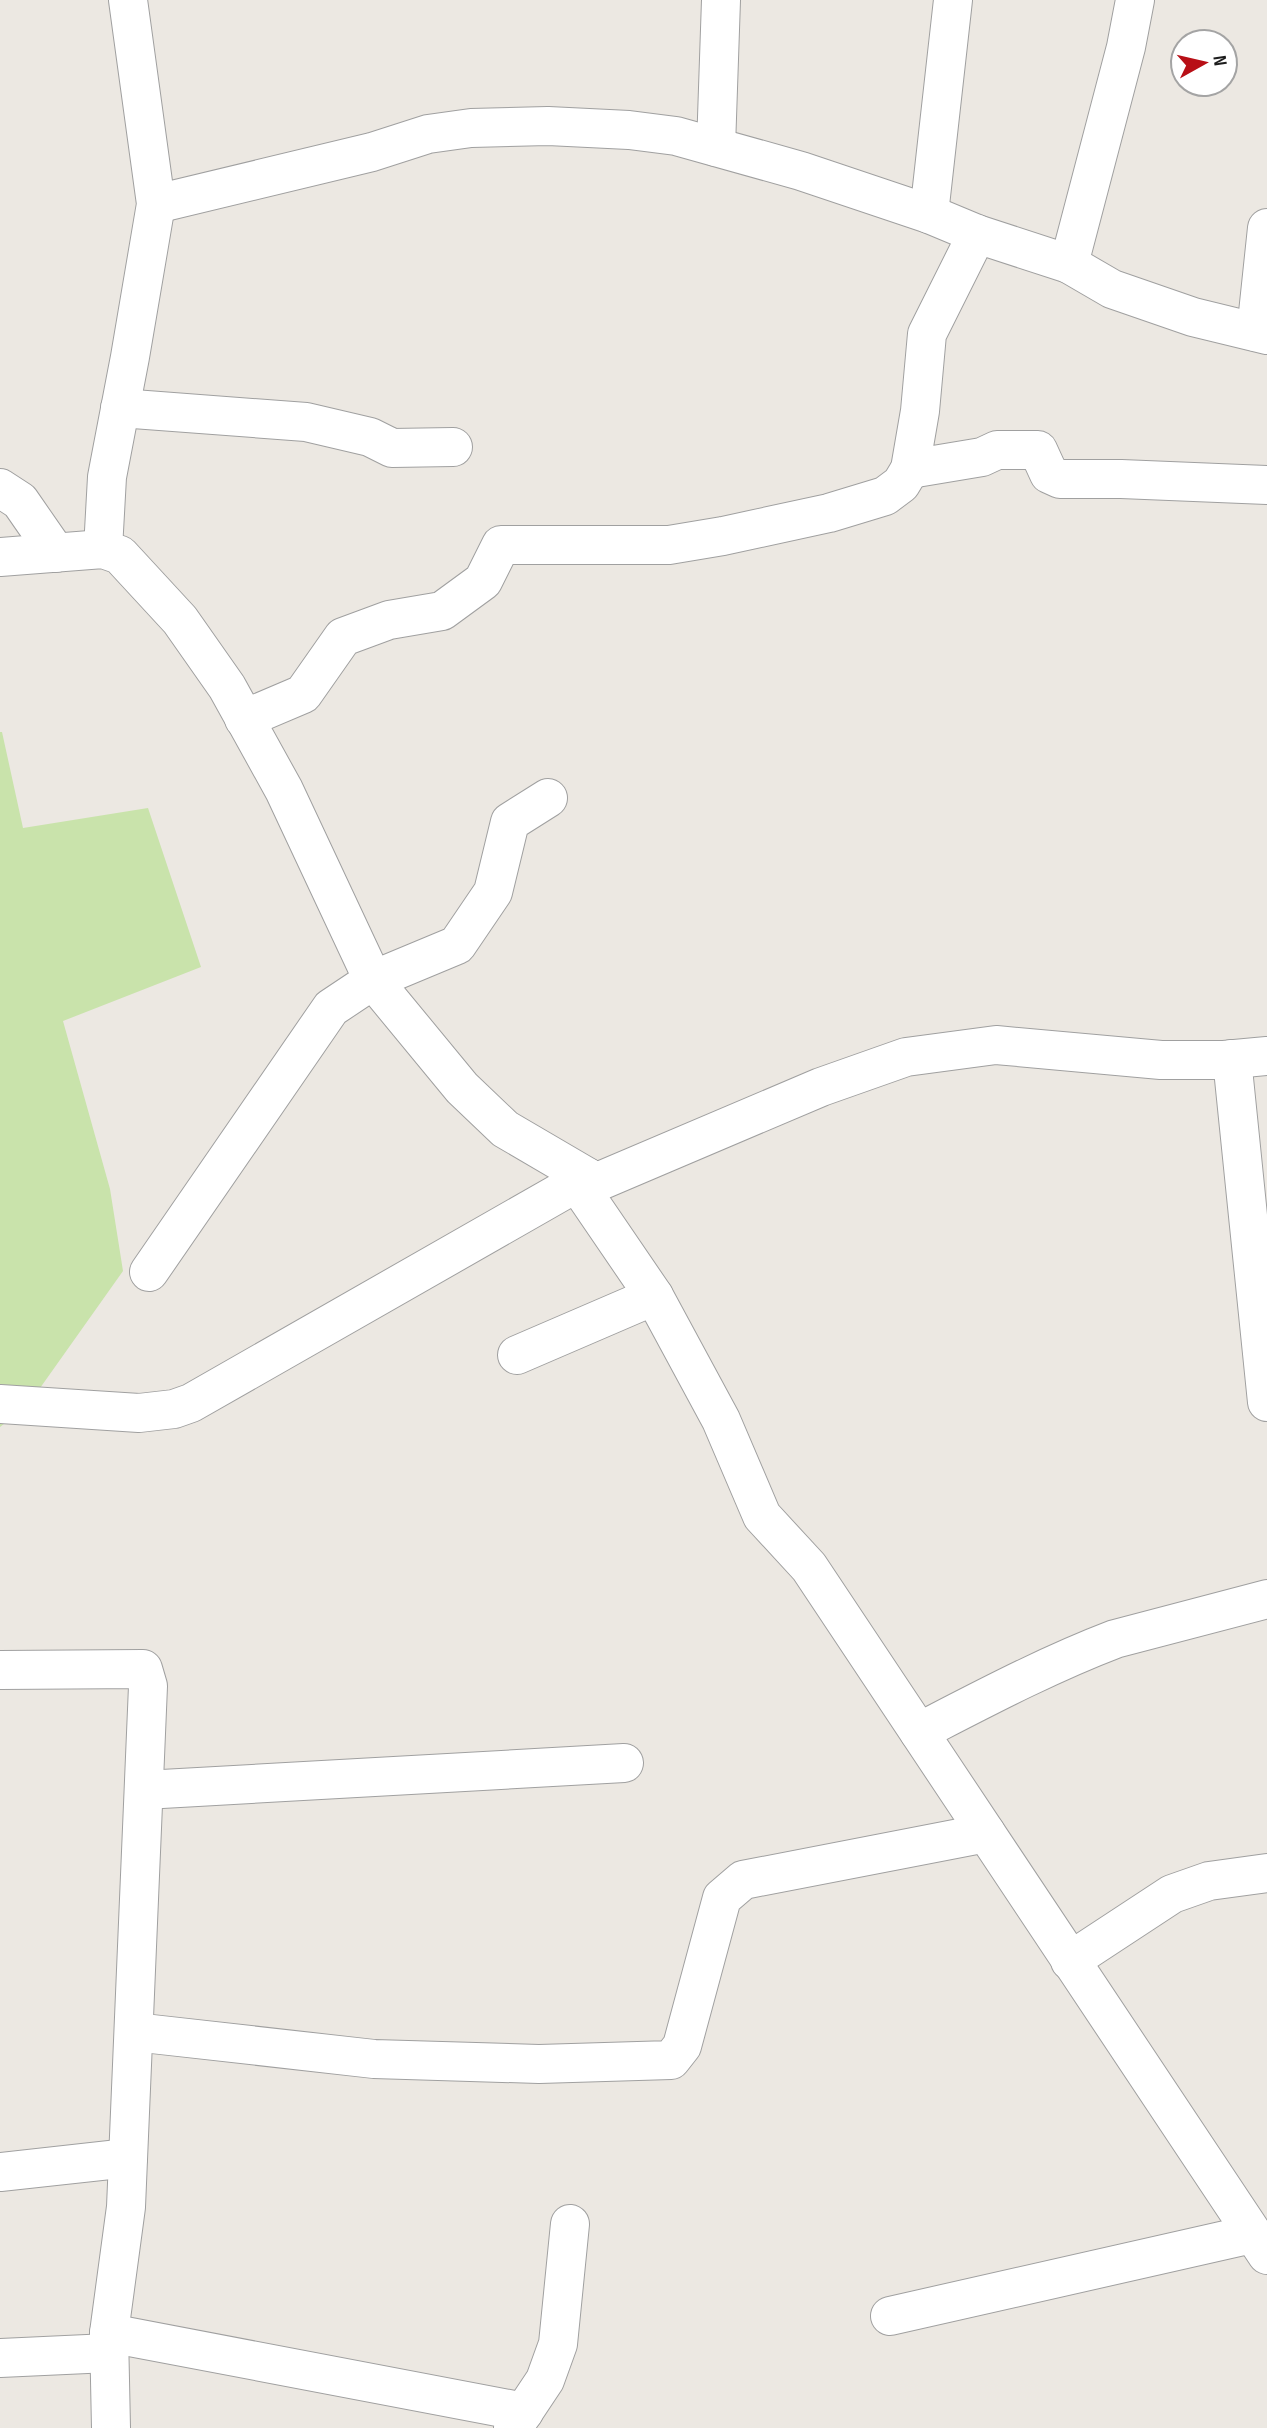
<svg xmlns="http://www.w3.org/2000/svg" width="1267" height="2428" viewBox="0 0 1267 2428" font-family="'Sofia Sans Condensed',sans-serif">
	<style>
		.grass { fill: #c9e3ab }
		.lines { fill: none; stroke-linecap: round; stroke-linejoin: round }
		.minor-casing { stroke: #a0a0a0; stroke-width: 40 }
		.minor { stroke: #fff; stroke-width: 38 }
	</style>
	<rect width="100%" height="100%" fill="#ece8e2"/>
	<path class="grass" d="M 0,732 L 2,732 L 23,828 L 148,808 L 201,967 L 63,1021 L 110,1189 L 123,1271 L 28,1405 L 0,1427 Z"/>
	<g class="lines">
		<defs>
			<g id="minor">
				<path d="M 716,147 L 721,0"/>
				<path d="M 156,204 L 372,152 L 428,134 L 471,128 L 548,126 L 629,130 L 676,136 L 801,171 L 929,214 L 977,234 L 1069,264 L 1112,289 L 1193,317 L 1267,335"/>
				<path d="M 929,214 L 953,0"/>
				<path d="M 977,234 L 927,334 L 920,411 L 910,469 L 982,457 L 997,450 L 1038,450 L 1049,474 L 1060,479 L 1121,479 L 1267,485"/>
				<path d="M 1069,264 L 1126,47 L 1135,0"/>
				<path d="M 1256,332 L 1267,228"/>
				<path d="M 120,408 L 306,422 L 370,437 L 392,448 L 453,447"/>
				<path d="M 0,488 L 20,501 L 56,553"/>
				<path d="M 103,549 L 107,477 L 130,357 L 156,204 L 128,0"/>
				<path d="M 0,557 L 103,549 L 120,555 L 180,620 L 227,687 L 284,790 L 373,980 L 462,1088 L 505,1129 L 587,1177 L 581,1189 L 654,1296 L 721,1420 L 762,1516 L 809,1567 L 1267,2255"/>
				<path d="M 244,719 L 303,694 L 343,637 L 389,620 L 442,611 L 483,581 L 501,545 L 669,545 L 723,536 L 829,513 L 885,496 L 901,484 L 910,469"/>
				<path d="M 1232,1059 L 1267,1402"/>
				<path d="M 581,1189 L 821,1087 L 906,1057 L 996,1045 L 1161,1060 L 1224,1060 L 1267,1056"/>
				<path d="M 149,1272 L 331,1008 L 373,980 L 457,945 L 493,892 L 510,822 L 548,798"/>
				<path d="M 517,1355 L 654,1296"/>
				<path d="M 0,1404 L 139,1413 L 174,1409 L 191,1403 L 587,1177"/>
				<path d="M 0,1670 L 143,1669 L 148,1686 L 126,2207 L 109,2333 L 111,2428"/>
				<path d="M 919,1732 C 983,1699 1047,1665 1115,1639 L 1267,1599"/>
				<path d="M 144,1790 L 624,1763"/>
				<path d="M 1070,1961 L 1172,1894 L 1209,1881 L 1267,1873"/>
				<path d="M 134,2032 L 374,2059 L 539,2064 L 671,2060 L 682,2046 L 722,1898 L 743,1880 L 986,1833"/>
				<path d="M 0,2172 L 128,2158"/>
				<path d="M 890,2316 L 1252,2234"/>
				<path d="M 109,2333 L 524,2412"/>
				<path d="M 0,2358 L 109,2353"/>
				<path d="M 513,2428 L 545,2380 L 558,2344 L 570,2224"/>
			</g>
		</defs>
		<use href="#minor" class="minor-casing"/>
		<use href="#minor" class="minor"/>
	</g>
	<g transform="translate(1204 63) rotate(82)"><circle r="33" fill="#ffffff" stroke="#a4a4a4" stroke-width="2"/>
	<path d="M0-5L12 26L0 18L-12 26Z" fill="#b80f16"/>
	<text y="-10" font-size="19" font-weight="bold" text-anchor="middle" fill="#1c1c1c">N</text>
	</g>
</svg>
